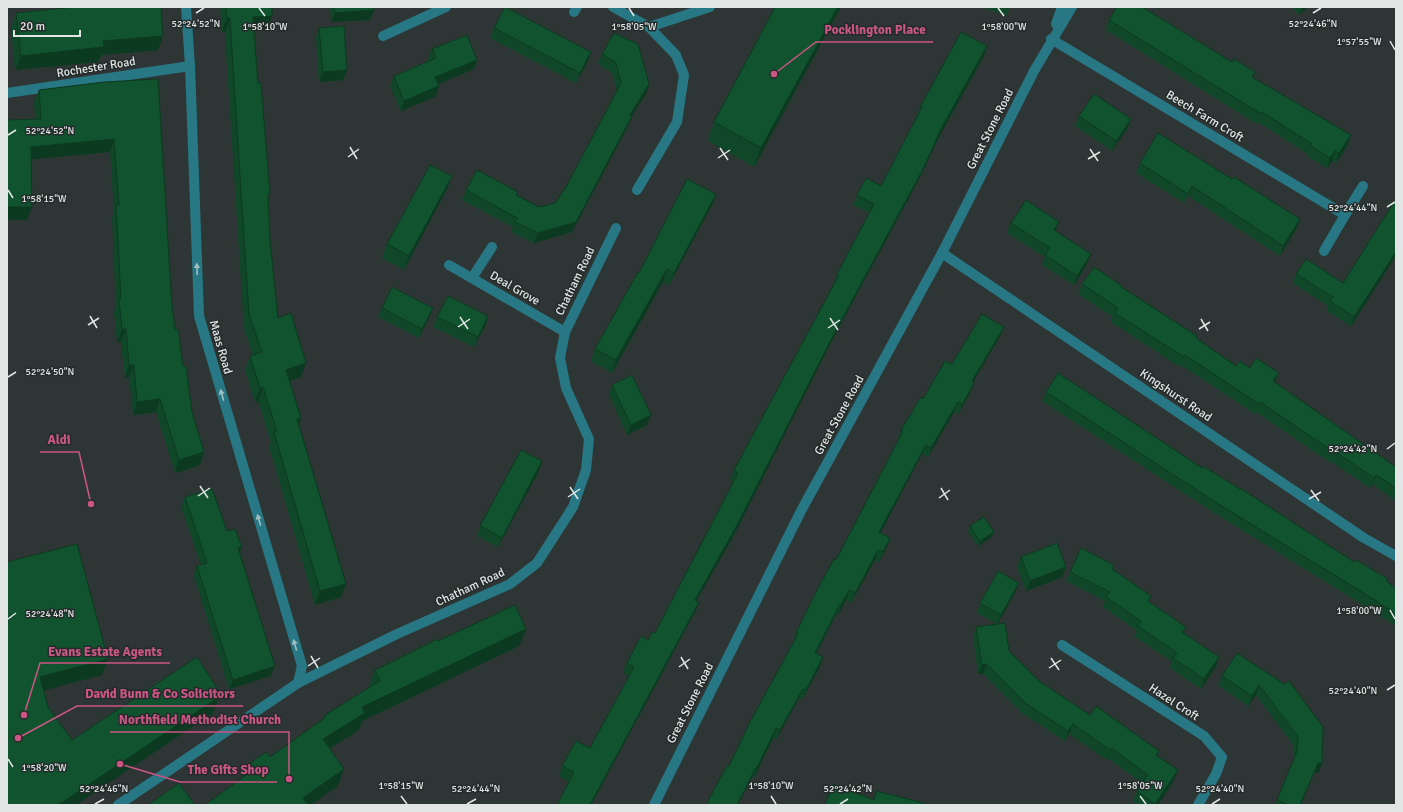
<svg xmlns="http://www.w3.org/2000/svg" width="1403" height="812" viewBox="0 0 1403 812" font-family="Signika,sans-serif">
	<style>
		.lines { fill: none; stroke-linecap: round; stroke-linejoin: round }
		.minor { stroke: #277785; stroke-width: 10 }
		.wall { fill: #0f4728 }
		.shaded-wall { fill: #0c3a20 }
		.building { fill: #11532e; stroke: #0c3a20 }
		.oneway { fill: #a0bfc3 }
		.ticks { fill: none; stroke: #e1e6e5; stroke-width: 1.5 }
		.labels { text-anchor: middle; stroke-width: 3; stroke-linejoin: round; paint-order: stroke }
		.street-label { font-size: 12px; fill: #e1e6e5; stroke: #242c2b }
		.ticks-label { font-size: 10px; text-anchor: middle; fill: #e1e6e5; stroke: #242c2b; stroke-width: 3; stroke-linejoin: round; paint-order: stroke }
		.leader { fill: none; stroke: #cb5684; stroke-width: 1.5 }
		.callout-dot { fill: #cb5684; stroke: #242c2b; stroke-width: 1.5 }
		.callout-label { font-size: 13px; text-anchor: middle; font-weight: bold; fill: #cb5684; stroke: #242c2b; stroke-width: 3; stroke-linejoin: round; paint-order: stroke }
	</style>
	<rect width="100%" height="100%" fill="#2e3635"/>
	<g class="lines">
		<g class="minor">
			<path d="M 186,7 L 190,66 L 199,316 L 302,666 L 298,683"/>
			<path d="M 613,7 L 649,27 L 676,55 L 684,75 L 677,122 L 637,190"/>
			<path d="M 574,12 L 577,7"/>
			<path d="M 1056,24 L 1062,7"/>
			<path d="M 649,27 L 710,7"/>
			<path d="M 383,36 L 446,7"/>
			<path d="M 1051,39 L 1345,215 L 1324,251"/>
			<path d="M 7,93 L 190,66"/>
			<path d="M 1345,215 L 1363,186"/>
			<path d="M 942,253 L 1364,538 L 1396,556"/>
			<path d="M 449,265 L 565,332"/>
			<path d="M 472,278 L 492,247"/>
			<path d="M 1062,645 L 1204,736 L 1222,757 L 1216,774 L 1198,805"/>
			<path d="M 118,805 L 298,683 L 397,634 L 510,584 L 537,563 L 573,507 L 586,470 L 589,439 L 566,388 L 560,358 L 565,332 L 616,228"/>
			<path d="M 654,805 L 801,511 L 942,253 L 1034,71 L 1072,7"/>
		</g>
	</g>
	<g class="wall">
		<path d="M 220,7 L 272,7 L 267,30 L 254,31 L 258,83 L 268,198 L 270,240 L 278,318 L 301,377 L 290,381 L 301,418 L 299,424 L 346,584 L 341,597 L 315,605 L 269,446 L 271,442 L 258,401 L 255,402 L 245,370 L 250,356 L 253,355 L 244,328 L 227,66 L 225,32 L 222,32 Z"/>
		<path d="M 330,7 L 374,7 L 374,10 L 370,20 L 331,22 Z"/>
		<path d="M 775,7 L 841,7 L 754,167 L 708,141 L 714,122 Z"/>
		<path d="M 983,7 L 1010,7 L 1006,16 Z"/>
		<path d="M 1292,7 L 1308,7 L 1299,15 Z"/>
		<path d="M 16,13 L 158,50 L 101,55 L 98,62 L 15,70 L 11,28 Z"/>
		<path d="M 1109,20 L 1232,62 L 1255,72 L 1253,77 L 1348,145 L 1336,163 L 1332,161 L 1327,168 L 1307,156 L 1308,154 L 1258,122 L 1257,124 L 1106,30 Z"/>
		<path d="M 319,28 L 343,80 L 319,82 L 316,38 Z"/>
		<path d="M 494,28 L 588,61 L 576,83 L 490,38 Z"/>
		<path d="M 432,49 L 477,60 L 474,69 L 438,84 L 439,86 L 436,96 L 401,111 L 390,86 L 394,76 L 429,61 L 428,59 Z"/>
		<path d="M 602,54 L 649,84 L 646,94 L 631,117 L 628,126 L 572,232 L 534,243 L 511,232 L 513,227 L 462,200 L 466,190 L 517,196 L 539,207 L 555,203 L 566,187 L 617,91 L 612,73 L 598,64 Z"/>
		<path d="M 984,56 L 939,137 L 918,181 L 831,342 L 733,537 L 696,601 L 699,602 L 695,612 L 591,805 L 558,805 L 569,782 L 559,776 L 562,766 L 590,748 L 629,676 L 623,673 L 627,663 L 648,640 L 655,633 L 734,482 L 730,480 L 734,470 L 834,284 L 837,274 L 869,213 L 853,205 L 857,195 L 881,186 L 917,117 L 917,116 L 920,107 Z"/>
		<path d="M 104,82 L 172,306 L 175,329 L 183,366 L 192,412 L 204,452 L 200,465 L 175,473 L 156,412 L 133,415 L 129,377 L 125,378 L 121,342 L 117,342 L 114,312 L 116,306 L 112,217 L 114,213 L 110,152 L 31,159 L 27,220 L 7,220 L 36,119 L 34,103 L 39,90 Z"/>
		<path d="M 1079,116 L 1127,129 L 1112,151 L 1075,126 Z"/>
		<path d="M 1140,163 L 1300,219 L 1297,228 L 1280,256 L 1188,196 L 1184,203 L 1136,173 Z"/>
		<path d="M 452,176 L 446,191 L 404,270 L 382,258 L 387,244 Z"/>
		<path d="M 716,194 L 711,207 L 669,285 L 663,282 L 612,373 L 591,361 L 595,349 L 639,273 Z"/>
		<path d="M 1011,223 L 1055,232 L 1087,264 L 1074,285 L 1042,265 L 1045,257 L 1007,233 Z"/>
		<path d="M 1396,256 L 1351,326 L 1327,311 L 1328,306 L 1293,283 L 1296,274 L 1343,283 Z"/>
		<path d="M 1082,284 L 1122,286 L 1122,287 L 1197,336 L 1196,339 L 1236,366 L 1250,368 L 1275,383 L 1396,467 L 1396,501 L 1372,484 L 1370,488 L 1332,462 L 1331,463 L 1256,412 L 1255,414 L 1181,365 L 1180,367 L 1111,322 L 1113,317 L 1078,294 Z"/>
		<path d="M 382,308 L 429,318 L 419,338 L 378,317 Z"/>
		<path d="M 488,316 L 485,326 L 474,347 L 433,327 L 437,317 Z"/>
		<path d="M 1004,327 L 1000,336 L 973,382 L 970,393 L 958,414 L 954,412 L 928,457 L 922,454 L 880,532 L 887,547 L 879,562 L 875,560 L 851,603 L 846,600 L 838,615 L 836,614 L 817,653 L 820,667 L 802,700 L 799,698 L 776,740 L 773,738 L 754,778 L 729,766 L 793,643 L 796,633 L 836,560 L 898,441 L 898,440 L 901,430 L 923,399 L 952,364 Z"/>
		<path d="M 612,385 L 651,415 L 647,425 L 627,435 L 609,395 Z"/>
		<path d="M 1046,392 L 1202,468 L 1240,489 L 1396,588 L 1396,626 L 1371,610 L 1216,514 L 1042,401 Z"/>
		<path d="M 539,471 L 498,547 L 477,536 L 480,526 Z"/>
		<path d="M 185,497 L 227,531 L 239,553 L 271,676 L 229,689 L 194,576 L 197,566 L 201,565 L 181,507 Z"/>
		<path d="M 970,526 L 994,532 L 992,537 L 978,546 L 968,531 Z"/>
		<path d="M 1021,557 L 1066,567 L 1062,577 L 1026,591 L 1017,567 Z"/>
		<path d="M 1113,569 L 1151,596 L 1149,602 L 1186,627 L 1183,633 L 1219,657 L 1216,667 L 1201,689 L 1170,668 L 1172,662 L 1134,636 L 1136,630 L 1103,607 L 1105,601 L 1066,581 L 1070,572 Z"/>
		<path d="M 1015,593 L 997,624 L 1009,651 L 1039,681 L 1090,715 L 1159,751 L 1157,756 L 1174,780 L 1158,805 L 1139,805 L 1133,801 L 1137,791 L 1142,783 L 1108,758 L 1107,760 L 1069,734 L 1065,741 L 1022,713 L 983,674 L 978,674 L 973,637 L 976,627 L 997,624 L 977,613 L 980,603 Z"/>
		<path d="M 526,629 L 519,646 L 362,721 L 359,730 L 329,749 L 338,786 L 241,779 L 246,766 L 270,757 L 323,720 L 325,715 L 368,688 L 375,670 L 438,641 Z"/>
		<path d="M 1222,676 L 1284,684 L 1319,773 L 1314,772 L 1301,805 L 1275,805 L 1294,760 L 1294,746 L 1256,695 L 1248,706 L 1218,685 Z"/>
	</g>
	<g class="shaded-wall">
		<path d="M 838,7 L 841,7 L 754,167 L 761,148 Z"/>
		<path d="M 1302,7 L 1308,7 L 1299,15 Z"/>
		<path d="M 374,10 L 370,20 L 331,22 L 335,13 Z"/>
		<path d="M 272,16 L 267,30 L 248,31 L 253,17 Z"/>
		<path d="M 227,18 L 230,18 L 225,32 L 222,32 Z"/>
		<path d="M 163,36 L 158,50 L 101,55 L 98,62 L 15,70 L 21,56 L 103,41 Z"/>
		<path d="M 987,46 L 984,56 L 939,137 L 918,181 L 831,342 L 733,537 L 691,610 L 695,600 L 835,332 L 942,127 Z"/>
		<path d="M 591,52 L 588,61 L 576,83 L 580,73 Z"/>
		<path d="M 477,60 L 474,69 L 432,87 L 435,77 Z"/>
		<path d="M 347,70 L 343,80 L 319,82 L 323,72 Z"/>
		<path d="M 649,84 L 646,94 L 631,117 L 628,126 L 572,232 L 534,243 L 538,233 L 630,115 Z"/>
		<path d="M 439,86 L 436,96 L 401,111 L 404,101 Z"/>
		<path d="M 1131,119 L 1127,129 L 1112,151 L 1116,141 Z"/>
		<path d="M 1351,135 L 1348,145 L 1336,163 L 1339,153 Z"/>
		<path d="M 114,139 L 110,152 L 26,160 L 31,147 Z"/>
		<path d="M 1335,151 L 1332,161 L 1327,168 L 1330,158 Z"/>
		<path d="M 452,176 L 446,191 L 404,270 L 409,256 Z"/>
		<path d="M 716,194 L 711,207 L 669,285 L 674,273 Z"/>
		<path d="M 7,207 L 32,207 L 27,220 L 7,220 Z"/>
		<path d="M 1300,219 L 1297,228 L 1280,256 L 1283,246 Z"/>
		<path d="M 1059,222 L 1055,232 L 1054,230 Z"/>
		<path d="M 1396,252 L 1396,256 L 1351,326 L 1354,317 Z"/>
		<path d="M 1091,254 L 1087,264 L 1074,285 L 1077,276 Z"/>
		<path d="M 667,269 L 663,282 L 612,373 L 616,360 Z"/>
		<path d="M 433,308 L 429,318 L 419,338 L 422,329 Z"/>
		<path d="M 488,316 L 485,326 L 474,347 L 478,337 Z"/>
		<path d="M 1004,327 L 1000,336 L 968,391 L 972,381 Z"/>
		<path d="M 122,329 L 126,329 L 121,342 L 117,342 Z"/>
		<path d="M 306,363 L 301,377 L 281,384 L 286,370 Z"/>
		<path d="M 129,365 L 134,365 L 129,377 L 125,378 Z"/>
		<path d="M 1279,373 L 1275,382 L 1273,381 Z"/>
		<path d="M 974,383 L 970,393 L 958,414 L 962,405 Z"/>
		<path d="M 263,387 L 258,401 L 255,402 L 260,388 Z"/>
		<path d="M 160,399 L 156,412 L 133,415 L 137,402 Z"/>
		<path d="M 958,402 L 954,412 L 928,457 L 931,448 Z"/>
		<path d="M 651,415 L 647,425 L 627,435 L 631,425 Z"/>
		<path d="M 301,418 L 296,431 L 297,419 Z"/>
		<path d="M 926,445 L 922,454 L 876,542 L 879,532 Z"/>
		<path d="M 204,452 L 200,465 L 175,473 L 179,460 Z"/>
		<path d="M 542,461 L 539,471 L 498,547 L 502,538 Z"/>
		<path d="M 1376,475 L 1372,484 L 1370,488 L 1374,478 Z"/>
		<path d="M 994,532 L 992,537 L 978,546 L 980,541 Z"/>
		<path d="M 890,538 L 887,547 L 879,562 L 883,552 Z"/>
		<path d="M 242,547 L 238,556 L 238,548 Z"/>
		<path d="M 878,550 L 875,560 L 851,603 L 855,593 Z"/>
		<path d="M 1066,567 L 1062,577 L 1026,591 L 1030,581 Z"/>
		<path d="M 1019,583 L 1015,593 L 997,625 L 1001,615 Z"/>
		<path d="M 346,584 L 341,597 L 315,605 L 320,591 Z"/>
		<path d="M 849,590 L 846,600 L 838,615 L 841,605 Z"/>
		<path d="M 699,602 L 695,612 L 591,805 L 590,805 Z"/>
		<path d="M 840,604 L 836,614 L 812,662 L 815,653 Z"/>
		<path d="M 526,629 L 519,646 L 362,721 L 359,730 L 316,757 L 323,739 L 362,707 Z"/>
		<path d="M 823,657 L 820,667 L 802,700 L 806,690 Z"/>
		<path d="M 1219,657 L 1216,667 L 1201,689 L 1204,679 Z"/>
		<path d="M 108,659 L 102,675 L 34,693 L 40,677 Z"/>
		<path d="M 987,664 L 983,674 L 978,674 L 982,665 Z"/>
		<path d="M 275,666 L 271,676 L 229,689 L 233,680 Z"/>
		<path d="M 1259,685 L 1256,695 L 1248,706 L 1252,696 Z"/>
		<path d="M 803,689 L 799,698 L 776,740 L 780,730 Z"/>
		<path d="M 219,697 L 213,713 L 76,805 L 57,805 Z"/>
		<path d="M 1073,724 L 1069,734 L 1065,741 L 1068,731 Z"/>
		<path d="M 776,728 L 773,738 L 754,778 L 757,768 Z"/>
		<path d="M 1111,748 L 1108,758 L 1107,760 L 1110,750 Z"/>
		<path d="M 1318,763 L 1322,763 L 1319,773 L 1314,772 L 1301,805 L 1300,805 Z"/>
		<path d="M 756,767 L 752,777 L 738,805 L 737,805 Z"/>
		<path d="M 344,769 L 338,786 L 311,805 L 301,805 L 303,798 Z"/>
		<path d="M 1178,770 L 1174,780 L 1158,805 L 1155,805 Z"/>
	</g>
	<g class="building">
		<path d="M 75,7 L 161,7 L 163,36 L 103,41 L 104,47 L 21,56 L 16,13 Z"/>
		<path d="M 226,7 L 272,7 L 272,16 L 253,17 L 258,83 L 261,83 L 270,194 L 268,194 L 270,240 L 278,318 L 291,313 L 306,363 L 286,370 L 301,418 L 297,419 L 346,584 L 320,591 L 274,432 L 277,431 L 263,387 L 260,388 L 250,356 L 262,352 L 249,314 L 232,52 L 230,18 L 227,18 Z"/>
		<path d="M 334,7 L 374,7 L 374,10 L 335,13 Z"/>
		<path d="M 505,7 L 591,52 L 580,73 L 494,28 Z"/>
		<path d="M 775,7 L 838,7 L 761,148 L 714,122 Z"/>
		<path d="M 1117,7 L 1142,7 L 1232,62 L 1234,59 L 1255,72 L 1252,77 L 1351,135 L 1339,153 L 1335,151 L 1330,158 L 1311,146 L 1312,144 L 1262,112 L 1261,114 L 1109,20 Z"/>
		<path d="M 344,26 L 347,70 L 323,72 L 319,28 Z"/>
		<path d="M 961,32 L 987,46 L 942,127 L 922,171 L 835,332 L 736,527 L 695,600 L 699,602 L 590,805 L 557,805 L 574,772 L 562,766 L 576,741 L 590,748 L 634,667 L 627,663 L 641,636 L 648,640 L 652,632 L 655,633 L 738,473 L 734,470 L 839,275 L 837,274 L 874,204 L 857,195 L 866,178 L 881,186 L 922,107 L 920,107 Z"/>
		<path d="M 614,33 L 638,44 L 649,84 L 630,115 L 632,116 L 576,222 L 538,233 L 515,222 L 517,218 L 466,190 L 477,170 L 518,192 L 516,195 L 539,207 L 555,203 L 566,187 L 621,83 L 616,63 L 602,54 Z"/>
		<path d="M 467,35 L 477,60 L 435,77 L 439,86 L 404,101 L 394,76 L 436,58 L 432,49 Z"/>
		<path d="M 158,79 L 172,306 L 175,329 L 178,329 L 183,366 L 186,366 L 192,412 L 204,452 L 179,460 L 160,399 L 137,402 L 134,365 L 129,365 L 126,329 L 122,329 L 119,299 L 121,299 L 116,205 L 119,205 L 114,139 L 31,147 L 32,207 L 7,207 L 7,120 L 41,119 L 39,90 L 104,82 Z"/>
		<path d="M 1094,94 L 1131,119 L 1116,141 L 1079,116 Z"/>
		<path d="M 1158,133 L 1232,179 L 1234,177 L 1300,219 L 1283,246 L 1192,186 L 1188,194 L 1140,163 Z"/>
		<path d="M 430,165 L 452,176 L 409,256 L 387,244 Z"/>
		<path d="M 687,179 L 716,194 L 674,273 L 667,269 L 616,360 L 595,349 L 638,272 L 639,273 Z"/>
		<path d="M 1396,199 L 1396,252 L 1354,317 L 1330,301 L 1333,297 L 1296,274 L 1306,259 L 1343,283 Z"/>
		<path d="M 1026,200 L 1059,222 L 1054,230 L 1091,254 L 1077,276 L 1045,255 L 1050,248 L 1011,223 Z"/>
		<path d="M 1094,267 L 1122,286 L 1121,287 L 1197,336 L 1196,338 L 1236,366 L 1240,361 L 1250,368 L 1256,358 L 1279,373 L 1273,381 L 1396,467 L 1396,488 L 1376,475 L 1374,478 L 1336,452 L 1335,453 L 1260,402 L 1259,404 L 1185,355 L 1184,357 L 1115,313 L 1118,308 L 1082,284 Z"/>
		<path d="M 392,287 L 433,308 L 422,329 L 382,308 Z"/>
		<path d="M 448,296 L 488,316 L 478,337 L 437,317 Z"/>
		<path d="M 982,314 L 1004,327 L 972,381 L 974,383 L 962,405 L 958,402 L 931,448 L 926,445 L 879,532 L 890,538 L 883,552 L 878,550 L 855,593 L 849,590 L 841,605 L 840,604 L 815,653 L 823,657 L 806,690 L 803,689 L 780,730 L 776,728 L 757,768 L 756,767 L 737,805 L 706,805 L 727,765 L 729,766 L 750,722 L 798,634 L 796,633 L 816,592 L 834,559 L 836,560 L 903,431 L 901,430 L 921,397 L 923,399 L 945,361 L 952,364 Z"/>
		<path d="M 1058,373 L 1202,468 L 1203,466 L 1240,489 L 1240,488 L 1354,562 L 1356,560 L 1388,579 L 1386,581 L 1396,588 L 1396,614 L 1375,600 L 1220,505 L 1046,392 Z"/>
		<path d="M 632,375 L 651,415 L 631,425 L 612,385 Z"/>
		<path d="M 521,450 L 542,461 L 502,538 L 480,526 Z"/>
		<path d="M 212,489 L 227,531 L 235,529 L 242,547 L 238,548 L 275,666 L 233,680 L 197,566 L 207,563 L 185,497 Z"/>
		<path d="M 984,517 L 994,532 L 980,541 L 970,526 Z"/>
		<path d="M 1057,543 L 1066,567 L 1030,581 L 1021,557 Z"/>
		<path d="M 77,544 L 108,659 L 40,677 L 48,707 L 72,740 L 197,657 L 219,691 L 219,697 L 66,800 L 57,805 L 7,805 L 7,562 Z"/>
		<path d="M 1081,548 L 1114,565 L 1112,569 L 1151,596 L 1148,601 L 1186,627 L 1182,632 L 1219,657 L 1204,679 L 1173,658 L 1177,653 L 1138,626 L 1141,621 L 1106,597 L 1110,592 L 1070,572 Z"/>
		<path d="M 998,571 L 1019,583 L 1001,615 L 980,603 Z"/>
		<path d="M 515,605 L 526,629 L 362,707 L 365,713 L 323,739 L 344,769 L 303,798 L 308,805 L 205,805 L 250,772 L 246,766 L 266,752 L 270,757 L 326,717 L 325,715 L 380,681 L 375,670 L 437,639 L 438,641 Z"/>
		<path d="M 1005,623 L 1009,651 L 1039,681 L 1090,715 L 1096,706 L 1159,751 L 1156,755 L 1178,770 L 1155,804 L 1137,791 L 1148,775 L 1111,748 L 1110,750 L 1073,724 L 1068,731 L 1025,703 L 987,664 L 982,665 L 976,627 Z"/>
		<path d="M 1237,653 L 1284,684 L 1289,681 L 1323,727 L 1322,763 L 1318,763 L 1300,805 L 1289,805 L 1277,800 L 1297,751 L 1298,737 L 1259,685 L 1252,696 L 1222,676 Z"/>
		<path d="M 179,783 L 195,805 L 148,805 Z"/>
		<path d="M 833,784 L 874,800 L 876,791 L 920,802 L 929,805 L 825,805 Z"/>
	</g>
	<defs><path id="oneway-solid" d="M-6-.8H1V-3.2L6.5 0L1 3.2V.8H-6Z"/></defs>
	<g class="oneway">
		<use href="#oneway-solid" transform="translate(197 269) rotate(-92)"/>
		<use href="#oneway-solid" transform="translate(222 395) rotate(-106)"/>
		<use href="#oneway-solid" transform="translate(259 520) rotate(-106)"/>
		<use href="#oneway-solid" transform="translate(295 645) rotate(-106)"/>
	</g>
	<path class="ticks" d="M 259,8 L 265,16M 629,8 L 634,16M 998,8 L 1004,16M 196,13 L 204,8M 1313,13 L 1321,8M 1390,41 L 1395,50M 8,135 L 16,130M 350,147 L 357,159M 720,148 L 728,160M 1090,149 L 1098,161M 348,157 L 359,149M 718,158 L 730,150M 1088,159 L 1100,152M 8,190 L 13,198M 1387,207 L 1395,202M 90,316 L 97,328M 460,317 L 468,329M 830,318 L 838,330M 1201,319 L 1208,331M 88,325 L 99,318M 458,327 L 470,319M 828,328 L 840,320M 1199,329 L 1210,322M 8,377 L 16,372M 1387,449 L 1395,443M 200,486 L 208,498M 570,487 L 578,499M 941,488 L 948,500M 1311,490 L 1319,501M 198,496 L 210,488M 568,497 L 580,489M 939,498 L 950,490M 1309,499 L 1321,492M 1390,610 L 1395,619M 8,619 L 16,613M 311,656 L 318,668M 681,657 L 688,669M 1051,658 L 1059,670M 308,666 L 320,658M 679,667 L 690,659M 1049,668 L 1061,660M 1387,690 L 1395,685M 8,759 L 13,767M 401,796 L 407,804M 771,796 L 776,804M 1140,796 L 1146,804M 95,804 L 104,799M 467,804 L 476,799M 840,804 L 848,799M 1212,804 L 1220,799"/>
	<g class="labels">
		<g class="street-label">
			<text transform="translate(96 67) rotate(-9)" y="4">Rochester Road</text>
			<text transform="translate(1205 116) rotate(31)" y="4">Beech Farm Croft</text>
			<text transform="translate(990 129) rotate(-63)" y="4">Great Stone Road</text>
			<text transform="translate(575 281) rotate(-64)" y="4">Chatham Road</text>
			<text transform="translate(515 288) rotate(30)" y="4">Deal Grove</text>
			<text transform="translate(221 347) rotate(74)" y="4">Maas Road</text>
			<text transform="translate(1176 395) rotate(34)" y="4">Kingshurst Road</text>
			<text transform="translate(839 415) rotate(-61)" y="4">Great Stone Road</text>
			<text transform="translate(470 587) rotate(-25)" y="4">Chatham Road</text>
			<text transform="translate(1174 702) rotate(33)" y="4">Hazel Croft</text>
			<text transform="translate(690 703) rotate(-63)" y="4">Great Stone Road</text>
		</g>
	</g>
	<g class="ticks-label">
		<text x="196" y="27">52°24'52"N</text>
		<text x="1313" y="27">52°24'46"N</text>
		<text x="265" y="30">1°58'10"W</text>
		<text x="634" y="30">1°58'05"W</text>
		<text x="1004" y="30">1°58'00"W</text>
		<text x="1359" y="45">1°57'55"W</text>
		<text x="50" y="134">52°24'52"N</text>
		<text x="44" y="202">1°58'15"W</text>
		<text x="1353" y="211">52°24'44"N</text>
		<text x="50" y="375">52°24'50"N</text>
		<text x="1353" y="452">52°24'42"N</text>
		<text x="1359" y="614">1°58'00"W</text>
		<text x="50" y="617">52°24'48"N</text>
		<text x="1353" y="694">52°24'40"N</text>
		<text x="44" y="771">1°58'20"W</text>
		<text x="401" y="789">1°58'15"W</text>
		<text x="771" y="789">1°58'10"W</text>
		<text x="1140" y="789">1°58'05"W</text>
		<text x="104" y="792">52°24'46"N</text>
		<text x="476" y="792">52°24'44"N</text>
		<text x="848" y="792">52°24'42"N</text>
		<text x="1220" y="792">52°24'40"N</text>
	</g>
	<path class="leader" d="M774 74L816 42H933M91 504L79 452H40M24 715L40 663H170M18 738L77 706H243M289 779L289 732H110M120 764L180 782H277"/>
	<g class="callout-dot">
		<circle cx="774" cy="74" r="4"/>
		<circle cx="91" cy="504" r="4"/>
		<circle cx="24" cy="715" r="4"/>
		<circle cx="18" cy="738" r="4"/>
		<circle cx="289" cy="779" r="4"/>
		<circle cx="120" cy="764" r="4"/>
	</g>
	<g class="callout-label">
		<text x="875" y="34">Pocklington Place</text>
		<text x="59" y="444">Aldi</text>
		<text x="105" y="656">Evans Estate Agents</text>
		<text x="160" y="698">David Bunn &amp; Co Solicitors</text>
		<text x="200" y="724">Northfield Methodist Church</text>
		<text x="228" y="774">The Gifts Shop</text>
	</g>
	<rect width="1403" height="812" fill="none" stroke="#e1e6e5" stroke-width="16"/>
	<path d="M14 30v6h66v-6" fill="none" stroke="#e1e6e5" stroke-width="2"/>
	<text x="20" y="30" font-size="12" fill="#e1e6e5" stroke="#242c2b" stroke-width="3" paint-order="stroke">20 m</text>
</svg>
